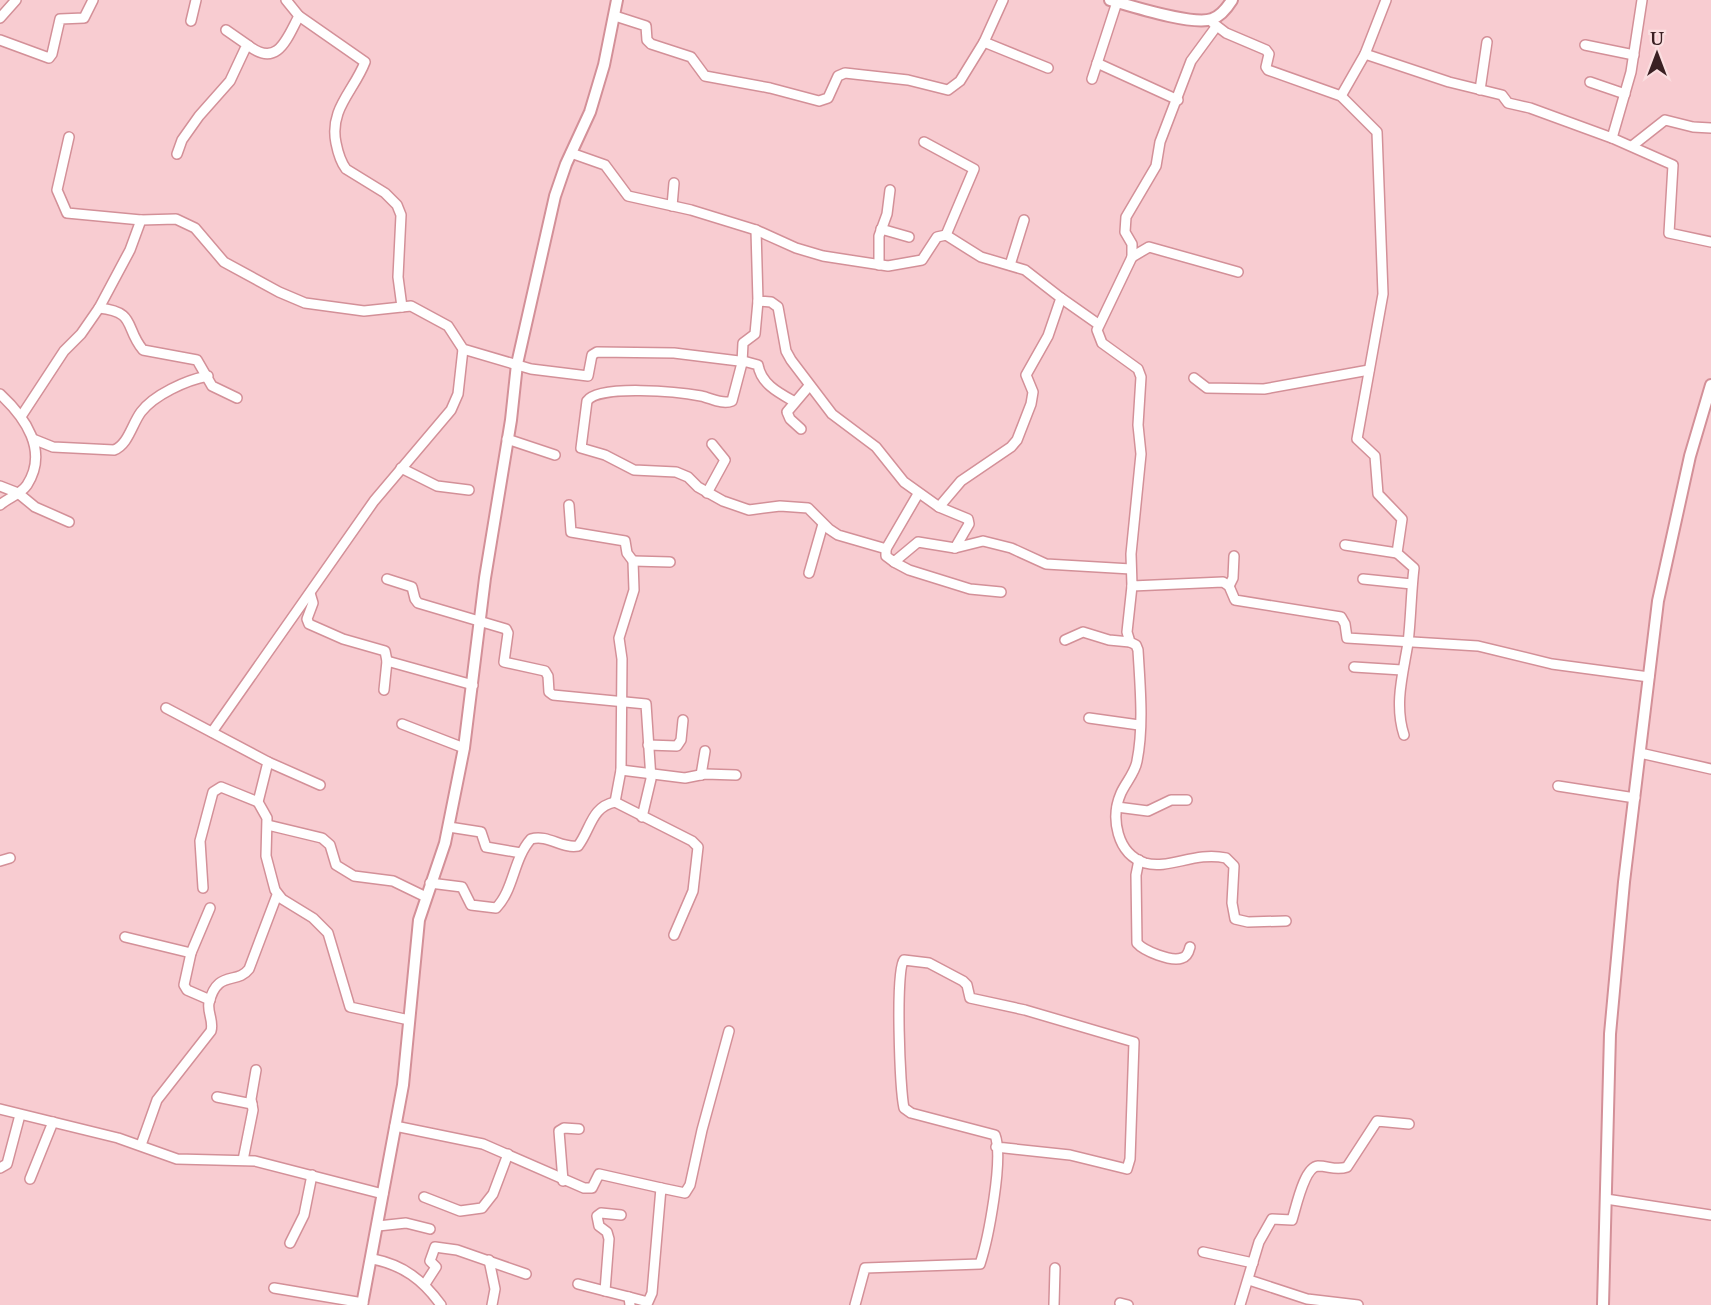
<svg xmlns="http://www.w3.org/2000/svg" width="1711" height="1305" viewBox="0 0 1711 1305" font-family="'Libre Baskerville',serif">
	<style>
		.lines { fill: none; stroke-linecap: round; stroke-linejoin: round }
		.minor-casing { stroke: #d39098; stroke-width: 12 }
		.tertiary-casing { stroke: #d39098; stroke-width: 14 }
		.minor { stroke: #fff; stroke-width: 9 }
		.tertiary { stroke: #fff; stroke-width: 10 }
	</style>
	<rect width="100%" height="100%" fill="#f8ccd1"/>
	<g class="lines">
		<defs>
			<g id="minor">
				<path d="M 1003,0 L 984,42 L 1048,68"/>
				<path d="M 299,16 L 365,62 C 354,91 329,109 336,143 C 338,153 340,161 346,169 L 385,193 L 397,205 L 401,215 L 398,277 L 402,307"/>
				<path d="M 615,16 L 646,26 L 647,40 L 651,44 L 691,57 L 705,76 L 770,88 L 819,101 L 828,98 L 838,76 L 845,73 L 908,80 L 948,90 L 960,81 L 984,42"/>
				<path d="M 0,18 L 16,0"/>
				<path d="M 191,21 L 196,0"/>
				<path d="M 1213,23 L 1226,33 L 1266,50 L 1269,54 L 1266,67 L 1268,70 L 1341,96 L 1377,132 L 1383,294 L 1357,439 L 1375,456 L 1378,494 L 1402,519 L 1397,553 L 1414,568 C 1411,593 1411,618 1408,643 C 1403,674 1394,704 1404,735"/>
				<path d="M 1216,27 L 1191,61 L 1160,142 L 1156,166 L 1126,217 L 1125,232 L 1132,244 L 1132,257 L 1097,330 L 1102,343 L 1138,369 L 1141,377 L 1138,425 L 1141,454 L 1131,554 L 1132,586 L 1223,582 L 1229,586 L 1235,600 L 1341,617 L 1345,624 L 1347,638 L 1478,646 L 1552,664 L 1649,677"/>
				<path d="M 226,30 L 249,46"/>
				<path d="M 0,40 L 49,58 L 52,54 L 60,19 L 84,18 L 93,0"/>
				<path d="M 1585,45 L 1634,55"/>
				<path d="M 1365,54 L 1449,82 L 1502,95 L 1508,103 L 1530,108 L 1612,138 L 1631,72 L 1642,0"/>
				<path d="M 1097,63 L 1178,100"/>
				<path d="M 1092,79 L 1117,2"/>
				<path d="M 1590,82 L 1625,94"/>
				<path d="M 1480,90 L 1487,42"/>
				<path d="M 1341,96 L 1365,54 L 1386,0"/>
				<path d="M 69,137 L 57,190 L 67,213 L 141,220 L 176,219 L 195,228 L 224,262 L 279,292 L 305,303 L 364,311 L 411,306 L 448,326 L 463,349 L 531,369 L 588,376 L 592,355 L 597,352 L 674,353 L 747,362 L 758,365 C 761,384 779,393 795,402"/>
				<path d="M 1612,138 L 1673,165 L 1669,233 L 1711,242"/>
				<path d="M 924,142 L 974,169 L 946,235"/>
				<path d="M 1632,146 L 1665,120 L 1693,127 L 1711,128"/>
				<path d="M 571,153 L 605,165 L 628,196 L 691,210 L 756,230 L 796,248 L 823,256 L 888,266 L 922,260 L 937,237 L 946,235 L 981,257 L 1025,270 L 1061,298 L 1048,336 L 1026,375 L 1033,392 L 1031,404 L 1017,440 L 1011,447 L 961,481 L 939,507"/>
				<path d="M 177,154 L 182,140 L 199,116 L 230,81 L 245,49 L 249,46 C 278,68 287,38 299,16 L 286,0"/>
				<path d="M 672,206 L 674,183"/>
				<path d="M 881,229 L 909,237"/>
				<path d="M 756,230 L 758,301 L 771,302 L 778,307 L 786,351 L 791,360 L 832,414 L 876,447 L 904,482 L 939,507 L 968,519 L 969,524 L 955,548 L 983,541 L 1011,548 L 1046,564 L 1131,569"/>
				<path d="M 1132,257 L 1149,247 L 1238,272"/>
				<path d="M 879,265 L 879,236 L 887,214 L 890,190"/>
				<path d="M 1010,265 L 1024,220"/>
				<path d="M 1061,298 L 1098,324"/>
				<path d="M 758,301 L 755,334 L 743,343 L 742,363 L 732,401 C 722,405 711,398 701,396 C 680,392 599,384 587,401 L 581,448 L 605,455 L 634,470 L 676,472 L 688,477 L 698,487 L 723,501 L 749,510 L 780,506 L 808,508 L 829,529 L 838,535 L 883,548 L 886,549 L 886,556 L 894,562 L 918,542 L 955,548"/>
				<path d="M 99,308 C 137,312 124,327 143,350 L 197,360 L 212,386 L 237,398"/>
				<path d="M 1194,378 L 1207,388 L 1264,389 L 1369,370"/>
				<path d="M 0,394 C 25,417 49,451 27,485 C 21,494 8,498 0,505"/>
				<path d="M 22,415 L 64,351 L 81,334 L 99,308 L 130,250 L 141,220"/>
				<path d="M 801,429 L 790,419 L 787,412 L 809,386"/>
				<path d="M 33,439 L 53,447 L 114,450 C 128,445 132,424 141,412 C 154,395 186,380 208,376"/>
				<path d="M 507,439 L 555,455"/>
				<path d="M 401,468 L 437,486 L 469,490"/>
				<path d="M 0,486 L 18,493 L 35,507 L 69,522"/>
				<path d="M 707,493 L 725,460 L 712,444"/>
				<path d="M 569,505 L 571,532 L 625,541 L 627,553 L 633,561 L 634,590 L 619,638 L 622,659 L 621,770 L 615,802"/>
				<path d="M 1345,545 L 1397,553"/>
				<path d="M 886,549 L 918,494"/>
				<path d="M 633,561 L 670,562"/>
				<path d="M 894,562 L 909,570 L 970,589 L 1001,592"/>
				<path d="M 809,573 L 823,524"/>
				<path d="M 387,579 L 412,587 L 415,599 L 418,603 L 506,629 L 508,633 L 504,662 L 545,671 L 548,676 L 549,692 L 553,695 L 646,704 L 651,779 L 642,817"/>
				<path d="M 1363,579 L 1412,584"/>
				<path d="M 1132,586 L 1127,632 L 1130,642 L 1136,645 L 1138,650 C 1140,685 1144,726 1137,761 C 1135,773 1126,782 1121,793 C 1110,818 1117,854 1145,863 C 1169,870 1195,851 1226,858 L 1234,866 L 1232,903 L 1235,919 L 1248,922 L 1286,921"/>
				<path d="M 1229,586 L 1233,578 L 1234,556"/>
				<path d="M 310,593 L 313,603 L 307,619 L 309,624 L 343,639 L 385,651 L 387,661 L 384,690"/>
				<path d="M 1065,640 L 1083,632 L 1109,640 L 1130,642"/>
				<path d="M 387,661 L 473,685"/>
				<path d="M 1354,667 L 1402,670"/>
				<path d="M 166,708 L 268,762 L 258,802 L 267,818 L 266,856 L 275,890 L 282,899 L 313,918 L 328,933 L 350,1007 L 409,1020"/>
				<path d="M 1089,718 L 1139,725"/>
				<path d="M 402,724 L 464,748"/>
				<path d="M 212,732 L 374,501 L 451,410 L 458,394 L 463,349"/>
				<path d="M 648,745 L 677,746 L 681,740 L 683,720"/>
				<path d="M 1640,753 L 1711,769"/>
				<path d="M 268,762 L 320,785"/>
				<path d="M 621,770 L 685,778 L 705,774 L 736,775"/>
				<path d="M 701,775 L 705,751"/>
				<path d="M 1558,786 L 1635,798"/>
				<path d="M 1117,807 L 1148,811 L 1171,800 L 1187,800"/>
				<path d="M 268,825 L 322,838 L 330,845 L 336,865 L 354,876 L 393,881 L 426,897"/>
				<path d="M 449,827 L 481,832 L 486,847 L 521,853"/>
				<path d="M 1139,860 L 1136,875 L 1137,943 C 1144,951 1171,962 1182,958 C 1187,957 1189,951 1190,947"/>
				<path d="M 0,861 L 10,858"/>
				<path d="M 430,883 L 462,887 L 471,905 L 496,908 C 514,890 513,859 531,839 C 548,834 562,849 578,846 C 591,829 591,807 615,802 L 692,841 L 698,847 L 693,891 L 674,935"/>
				<path d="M 203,888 L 200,841 L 213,792 L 221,787 L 258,802"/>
				<path d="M 210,908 L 191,953 L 184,985 L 187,990 L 210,1000"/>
				<path d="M 125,937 L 191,953"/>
				<path d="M 217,1097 L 252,1104"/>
				<path d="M 0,1109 L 118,1138 L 177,1159 L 255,1161 L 383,1194"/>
				<path d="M 395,1126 L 483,1144 L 584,1188 L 592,1188 L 599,1174 L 661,1188"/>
				<path d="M 141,1145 L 157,1100 L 211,1031 C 214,1021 207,1012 209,1003 C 217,969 237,985 249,969 L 277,895"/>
				<path d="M 243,1160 L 253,1110 L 251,1099 L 256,1070"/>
				<path d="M 0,1168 L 7,1164 L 20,1115"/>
				<path d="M 30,1179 L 53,1122"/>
				<path d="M 563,1181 L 559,1131 L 564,1128 L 579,1129"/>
				<path d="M 424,1197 L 460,1211 L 482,1208 L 493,1194 L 508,1154"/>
				<path d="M 1606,1199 L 1711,1215"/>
				<path d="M 621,1215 L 601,1213 L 597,1216 L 599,1226 L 607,1232 L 609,1239 L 605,1291 L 629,1297"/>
				<path d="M 378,1226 L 406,1223 L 430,1229"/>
				<path d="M 290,1243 L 304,1215 L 312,1175"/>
				<path d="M 1203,1252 L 1253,1263"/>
				<path d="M 373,1259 C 403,1265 423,1280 441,1305"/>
				<path d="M 489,1260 L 495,1289 L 492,1305"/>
				<path d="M 1249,1280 L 1307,1299 L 1358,1305"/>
				<path d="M 425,1284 L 436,1267 L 430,1261 L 435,1247 L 457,1250 L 526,1274"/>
				<path d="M 578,1284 L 605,1291"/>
				<path d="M 274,1288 L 363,1303"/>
				<path d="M 1120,1303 L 1128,1305"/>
				<path d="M 630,1305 L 629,1297 L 648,1302 L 652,1293 L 661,1188 L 685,1193 L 690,1185 L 702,1130 L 729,1031"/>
				<path d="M 855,1305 L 865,1268 L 980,1264 C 988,1240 1004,1158 995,1135 L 911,1113 L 904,1108 C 900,1090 895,970 904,960 L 929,963 L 963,981 L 967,985 L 970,998 L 1025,1010 L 1134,1042 L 1130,1159 L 1127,1169 L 1070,1155 L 996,1147"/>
				<path d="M 1054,1305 L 1055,1268"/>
				<path d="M 1240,1305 L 1259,1242 L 1272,1219 L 1292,1220 C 1296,1208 1304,1167 1318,1166 C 1329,1166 1336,1171 1347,1167 L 1377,1121 L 1409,1124"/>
			</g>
			<g id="tertiary">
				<path d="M 1110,0 C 1131,6 1193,26 1212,19 C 1221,16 1227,8 1232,0"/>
				<path d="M 362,1305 L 403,1085 L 419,920 L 445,843 L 464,748 L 485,578 L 511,420 L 517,364 L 555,196 L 566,164 L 590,112 L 604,65 L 617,0"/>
				<path d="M 1603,1305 L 1610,1034 L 1624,882 L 1658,601 L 1690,456 L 1711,385"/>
			</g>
		</defs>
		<use href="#minor" class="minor-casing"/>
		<use href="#tertiary" class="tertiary-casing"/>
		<use href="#minor" class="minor"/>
		<use href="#tertiary" class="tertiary"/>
	</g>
	<g transform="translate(1657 54)" stroke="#fbdee0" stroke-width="4.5" paint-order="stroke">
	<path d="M0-4.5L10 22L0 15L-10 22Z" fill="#3a2023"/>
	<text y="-9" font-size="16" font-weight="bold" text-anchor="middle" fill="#3a2023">U</text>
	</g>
</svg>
